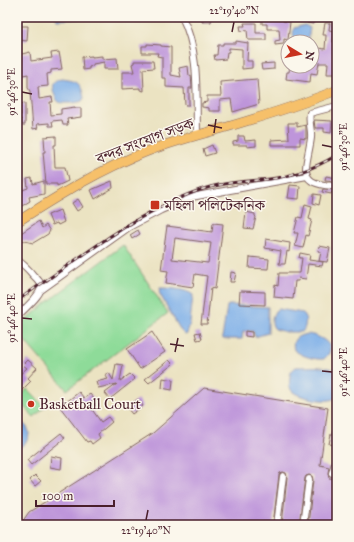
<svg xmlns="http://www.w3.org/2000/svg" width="354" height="542" viewBox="0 0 354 542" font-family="'IM FELL Great Primer','Noto Serif Bengali',serif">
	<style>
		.green { fill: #8edb99; stroke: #6c7d62 }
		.water { fill: #7caee8; stroke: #63668a }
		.building { fill: #be95da; fill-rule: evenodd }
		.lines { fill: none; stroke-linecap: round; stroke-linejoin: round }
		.minor-casing { stroke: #826460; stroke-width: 8 }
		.highway-casing { stroke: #826460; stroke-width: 10 }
		.minor { stroke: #fff; stroke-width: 6 }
		.highway { stroke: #f6c06b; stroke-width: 9 }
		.rail-casing { stroke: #4a1f2b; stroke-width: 3 }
		.rail { stroke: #fbf7ec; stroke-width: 1.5; stroke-dasharray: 4.5; stroke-linecap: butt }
		.ticks { fill: none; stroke: #4a1f2b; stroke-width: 1.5 }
		.poi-dot { fill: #c8321e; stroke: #fbf7ec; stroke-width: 1.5 }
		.labels { text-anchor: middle; stroke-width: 3; stroke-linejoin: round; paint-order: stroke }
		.street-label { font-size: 15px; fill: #4a1f2b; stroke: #fbf7ec }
		.poi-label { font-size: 15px; fill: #4a1f2b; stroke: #fbf7ec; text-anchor: start }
		.neatline { fill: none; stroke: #4a1f2b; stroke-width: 1.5 }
		.ticks-label { font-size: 10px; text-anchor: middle; fill: #4a1f2b }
	</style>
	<rect width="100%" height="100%" fill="#fbf7ec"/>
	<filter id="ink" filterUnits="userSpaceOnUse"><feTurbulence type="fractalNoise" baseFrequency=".025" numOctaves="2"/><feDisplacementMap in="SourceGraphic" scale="8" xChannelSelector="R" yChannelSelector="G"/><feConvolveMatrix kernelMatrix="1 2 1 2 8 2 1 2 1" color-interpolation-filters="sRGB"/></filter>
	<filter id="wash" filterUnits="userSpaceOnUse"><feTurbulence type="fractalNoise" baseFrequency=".012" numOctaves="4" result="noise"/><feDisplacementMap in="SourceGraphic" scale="16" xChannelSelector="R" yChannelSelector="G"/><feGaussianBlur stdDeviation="0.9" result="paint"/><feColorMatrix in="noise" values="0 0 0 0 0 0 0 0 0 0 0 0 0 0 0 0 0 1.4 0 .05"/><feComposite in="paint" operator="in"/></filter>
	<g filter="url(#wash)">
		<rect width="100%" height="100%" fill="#ebe3c2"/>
		<g class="green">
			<path d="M 123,245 L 168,313 L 67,390 L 17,332 L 17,327 L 59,293 Z"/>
			<path d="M 27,389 L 45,407 L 34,417 L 17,400 Z"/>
		</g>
		<g class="water">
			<path d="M 56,17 L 103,17 L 57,20 Z"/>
			<path d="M 305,25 L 310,28 L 308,40 L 302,42 L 295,42 L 293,33 L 294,28 Z"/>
			<path d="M 62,79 C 77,81 81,82 84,98 L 82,101 C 78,103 62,104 59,102 C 56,100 55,96 54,93 C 51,84 52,82 62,79 Z"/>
			<path d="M 160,288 C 168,288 187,289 193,295 L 190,323 L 187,334 L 185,335 L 181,331 L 161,296 L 159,292 Z"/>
			<path d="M 229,305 L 268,307 L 268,333 L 255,337 L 253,331 L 243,331 L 242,339 L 222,339 L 227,306 Z"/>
			<path d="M 278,309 L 303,313 L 305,315 C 306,321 306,328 302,332 L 286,332 L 275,329 C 270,324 272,317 275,311 Z"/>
			<path d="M 308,334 C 320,336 340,345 324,359 C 314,360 302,356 294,350 C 291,339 298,335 308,334 Z"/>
			<path d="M 296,367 C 308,367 326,365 337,371 L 337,394 C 336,396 336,398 333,399 C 327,403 299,397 293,392 C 289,389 289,383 290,377 C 290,373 292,370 296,367 Z"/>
			<path d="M 17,420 C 34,427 32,441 17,449 Z"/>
		</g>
		<g id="blocks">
			<g class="building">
				<path d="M 202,17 L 212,17 L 211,22 L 202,22 Z"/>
				<path d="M 274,17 L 283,18 L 283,21 L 290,22 L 288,40 L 284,39 L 284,44 L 275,45 L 275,41 L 280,40 L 279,29 L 267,29 L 267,24 L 262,24 L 262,20 L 273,19 Z"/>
				<path d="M 308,17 L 314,17 L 313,24 L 307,23 Z"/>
				<path d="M 244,23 L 256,23 L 256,33 L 266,33 L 266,40 L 248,40 L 247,30 L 241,31 L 240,26 L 245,26 Z"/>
				<path d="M 325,23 L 330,23 L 329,30 L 334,31 L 333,42 L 337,42 L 337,74 L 327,74 L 328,63 L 319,63 L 317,74 L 311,73 L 310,82 L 286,79 L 287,72 L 289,72 L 290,66 L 312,66 L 312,59 L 317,60 L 319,48 L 325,49 L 326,36 L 326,35 L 323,35 Z"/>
				<path d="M 19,26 L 28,26 L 27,41 L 19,40 Z"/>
				<path d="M 236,41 L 248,43 L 247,61 L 252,61 L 252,68 L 242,69 L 242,49 L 229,48 L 229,52 L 227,52 L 226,59 L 215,60 L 214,55 L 217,55 L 218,45 L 223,45 L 223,43 L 236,43 Z"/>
				<path d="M 147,44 L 161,45 L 161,46 L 171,47 L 171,75 L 181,77 L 179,68 L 188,66 L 189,76 L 191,75 L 192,88 L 189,88 L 189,105 L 185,105 L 184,88 L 166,87 L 166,78 L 162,78 L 162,57 L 157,56 L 158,53 L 142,53 L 142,46 L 147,46 Z"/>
				<path d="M 30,52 L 31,61 L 52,58 L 51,53 L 59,52 L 62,69 L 51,70 L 51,73 L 47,74 L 48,86 L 38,87 L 39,99 L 52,97 L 53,102 L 50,102 L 51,115 L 61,114 L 61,109 L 75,107 L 75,108 L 81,108 L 81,117 L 67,119 L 68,125 L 63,125 L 62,120 L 52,121 L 53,126 L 49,126 L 49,123 L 37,124 L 38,128 L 33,129 L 30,91 L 28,88 L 28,74 L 23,75 L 18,55 Z"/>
				<path d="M 92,56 L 92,57 L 102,56 L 102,59 L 117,58 L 118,69 L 104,69 L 104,62 L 93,64 L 93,66 L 89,67 L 89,69 L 83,70 L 82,57 Z"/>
				<path d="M 134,61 L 153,61 L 154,68 L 143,69 L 144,91 L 140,90 L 140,88 L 122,89 L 122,72 L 134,72 L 132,64 L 134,63 Z"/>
				<path d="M 274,63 L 274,69 L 262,70 L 261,64 Z"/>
				<path d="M 257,79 L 259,104 L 233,112 L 231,99 L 220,100 L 220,111 L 209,111 L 209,108 L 202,107 L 202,103 L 207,102 L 207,96 L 221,96 L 220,82 Z"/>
				<path d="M 25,103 L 25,125 L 22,125 L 21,119 L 17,119 L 17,115 L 21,115 L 20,104 Z"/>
				<path d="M 314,120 L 332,121 L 331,133 L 324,132 L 324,128 L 315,128 Z"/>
				<path d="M 288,123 L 297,123 L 297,127 L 306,125 L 306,139 L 300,138 L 300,145 L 271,145 L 271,140 L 289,139 Z"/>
				<path d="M 56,136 L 56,145 L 54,145 L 55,167 L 65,167 L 68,181 L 57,186 L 57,184 L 46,184 L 43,152 L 45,152 L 44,137 Z"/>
				<path d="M 238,136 L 244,136 L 245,141 L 256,140 L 256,146 L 247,147 L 247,145 L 233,145 L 233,142 L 238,141 Z"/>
				<path d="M 212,145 L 215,153 L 205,156 L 203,149 Z"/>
				<path d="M 326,176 L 337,178 L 336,181 L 325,180 Z"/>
				<path d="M 32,178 L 33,184 L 44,181 L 44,194 L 29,197 L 30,201 L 17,209 L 17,192 L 28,188 L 27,179 Z"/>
				<path d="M 112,181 L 113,188 L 95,199 L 91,190 Z"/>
				<path d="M 290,185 L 300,186 L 299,199 L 288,198 Z"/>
				<path d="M 323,189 L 336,190 L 336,193 L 332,192 L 331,194 L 322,192 Z"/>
				<path d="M 314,194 L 321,195 L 319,205 L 313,203 Z"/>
				<path d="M 78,199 L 83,207 L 77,211 L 72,203 Z"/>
				<path d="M 305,204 L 312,206 L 309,219 L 312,220 L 308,236 L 306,235 L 303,248 L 295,246 L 298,233 L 294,233 L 298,217 L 302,218 Z"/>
				<path d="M 60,210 L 64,222 L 58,225 L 57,223 L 52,225 L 48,215 Z"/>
				<path d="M 246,212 L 255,214 L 255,216 L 256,217 L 253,229 L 244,228 Z"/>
				<path d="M 39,221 L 42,228 L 46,225 L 50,231 L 48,234 L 33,243 L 21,240 L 18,235 Z"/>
				<path d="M 213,223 L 223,224 L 215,289 L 211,288 L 207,324 L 201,324 L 207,276 L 195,274 L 193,287 L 166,283 L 168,271 L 161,270 L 167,226 L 212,232 ZM 175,238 L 211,243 L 208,263 L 172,259 Z"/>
				<path d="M 138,230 L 140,234 L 132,239 L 130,235 Z"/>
				<path d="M 266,239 L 290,243 L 289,252 L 287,251 L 285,264 L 279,264 L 281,251 L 265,248 Z"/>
				<path d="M 319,246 L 330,248 L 327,262 L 319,261 L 321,252 L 318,251 Z"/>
				<path d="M 300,253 L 310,255 L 309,260 L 323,262 L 322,266 L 308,264 L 306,279 L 299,278 L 298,281 L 295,281 L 293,299 L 274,297 L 275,285 L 278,286 L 279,273 L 300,273 L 302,258 L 299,258 Z"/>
				<path d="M 250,257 L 269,259 L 268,269 L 249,268 Z"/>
				<path d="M 231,272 L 236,273 L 234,282 L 230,282 Z"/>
				<path d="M 240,291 L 265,292 L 265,305 L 239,304 Z"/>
				<path d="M 245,331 L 252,332 L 252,337 L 245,336 Z"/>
				<path d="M 152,332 L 165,352 L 140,369 L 127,349 Z"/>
				<path d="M 200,332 L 202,339 L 197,340 L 195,333 Z"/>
				<path d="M 28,360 L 37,368 L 28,378 L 31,381 L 17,395 L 17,377 L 27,368 L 23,365 Z"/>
				<path d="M 169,360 L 173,364 L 149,383 L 145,379 Z"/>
				<path d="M 116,364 L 123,365 L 120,381 L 130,374 L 135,379 L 110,399 L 105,393 L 117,384 L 98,388 L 96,382 L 108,379 L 105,375 L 109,373 L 113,380 Z"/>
				<path d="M 163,378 L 173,380 L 172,390 L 162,388 Z"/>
				<path d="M 204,388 L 328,408 L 320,465 L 329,467 L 328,473 L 329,478 L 337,479 L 337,525 L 308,525 L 313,480 L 312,476 L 309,475 L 306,476 L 305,478 L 299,525 L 282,525 L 287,477 L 286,473 L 283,472 L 280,473 L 279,475 L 273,525 L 20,525 L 29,512 L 153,433 Z"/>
				<path d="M 79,392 L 84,398 L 90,394 L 94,399 L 88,404 L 101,422 L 108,417 L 112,422 L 98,434 L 100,438 L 92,444 L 90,441 L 87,442 L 60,407 Z"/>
				<path d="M 138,399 L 143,406 L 132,414 L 127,408 Z"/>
				<path d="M 335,422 L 337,422 L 337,445 L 329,444 L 331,434 L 333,434 Z"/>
				<path d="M 61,433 L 65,438 L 31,465 L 27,460 Z"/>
				<path d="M 51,456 L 62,458 L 61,469 L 50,467 Z"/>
				<path d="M 35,475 L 41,481 L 35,486 L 30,480 Z"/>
			</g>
		</g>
	</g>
	<g filter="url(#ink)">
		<use href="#blocks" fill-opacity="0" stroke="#826460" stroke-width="1"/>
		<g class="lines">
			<defs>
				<g id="minor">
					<path d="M 182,17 C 200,52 196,97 197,135"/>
					<path d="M 337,106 L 310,113 C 308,121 312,130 311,138 C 307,168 294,185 337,186"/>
					<path d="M 17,260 C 23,264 29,270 33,275 C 36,278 40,281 41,285 C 43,295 23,309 17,317"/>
					<path d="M 41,290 L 129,227 L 161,210 L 191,197 L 307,176"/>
					<path d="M 337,457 L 332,473 L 337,473"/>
					<path d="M 277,525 L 283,476"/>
					<path d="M 303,525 L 309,479"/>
				</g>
				<path id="highway" d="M 17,222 C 59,195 101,169 148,151 C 174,141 201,134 227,127 C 264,116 301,105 337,90"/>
			</defs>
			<use href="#minor" class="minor-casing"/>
			<use href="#highway" class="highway-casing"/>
			<use href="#minor" class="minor"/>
			<use href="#highway" class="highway"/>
			<defs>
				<path id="rail" d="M 17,301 C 43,282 70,264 96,246 C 129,223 163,203 200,190 C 220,183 240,182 260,180 C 287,178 314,169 337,155"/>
			</defs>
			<use href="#rail" class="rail-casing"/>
			<use href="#rail" class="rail"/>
		</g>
	</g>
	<path class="ticks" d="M 232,32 L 234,22M 22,92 L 32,94M 208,125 L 222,128M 214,133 L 216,119M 322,145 L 332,147M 22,318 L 32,319M 170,344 L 184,346M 175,352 L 178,338M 322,371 L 332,372M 146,520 L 148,510"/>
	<g class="poi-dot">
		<rect x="150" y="200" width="10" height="10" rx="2"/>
		<circle cx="31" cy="404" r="4"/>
	</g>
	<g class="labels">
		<g class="street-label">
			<text transform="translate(145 141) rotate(-21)" y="5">বন্দর সংযোগ সড়ক</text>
		</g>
		<g class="poi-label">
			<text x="164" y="210">মহিলা পলিটেকনিক</text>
			<text x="39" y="409">Basketball Court</text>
		</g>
	</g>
	<rect width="354" height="542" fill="none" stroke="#fbf7ec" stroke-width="44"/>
	<g transform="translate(300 54) rotate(100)"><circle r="19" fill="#fbf7ec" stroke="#b4a19f"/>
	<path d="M0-3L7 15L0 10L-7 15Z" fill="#c8321e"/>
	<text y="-6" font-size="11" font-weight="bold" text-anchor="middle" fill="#4a1f2b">N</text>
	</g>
	<path d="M36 500v6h78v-6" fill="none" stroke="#4a1f2b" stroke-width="2"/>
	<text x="42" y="500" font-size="12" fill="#4a1f2b" stroke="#fbf7ec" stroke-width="3" paint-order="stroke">100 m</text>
	<rect x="22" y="22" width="310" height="498" class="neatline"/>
	<g class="ticks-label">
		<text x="234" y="14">22°19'40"N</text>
		<text transform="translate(11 92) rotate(-90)" y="4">91°46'30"E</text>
		<text transform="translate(343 147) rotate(-90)" y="4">91°46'30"E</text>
		<text transform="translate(11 318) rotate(-90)" y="4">91°46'40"E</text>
		<text transform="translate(343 372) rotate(-90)" y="4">91°46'40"E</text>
		<text x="146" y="534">22°19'40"N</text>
	</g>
</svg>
